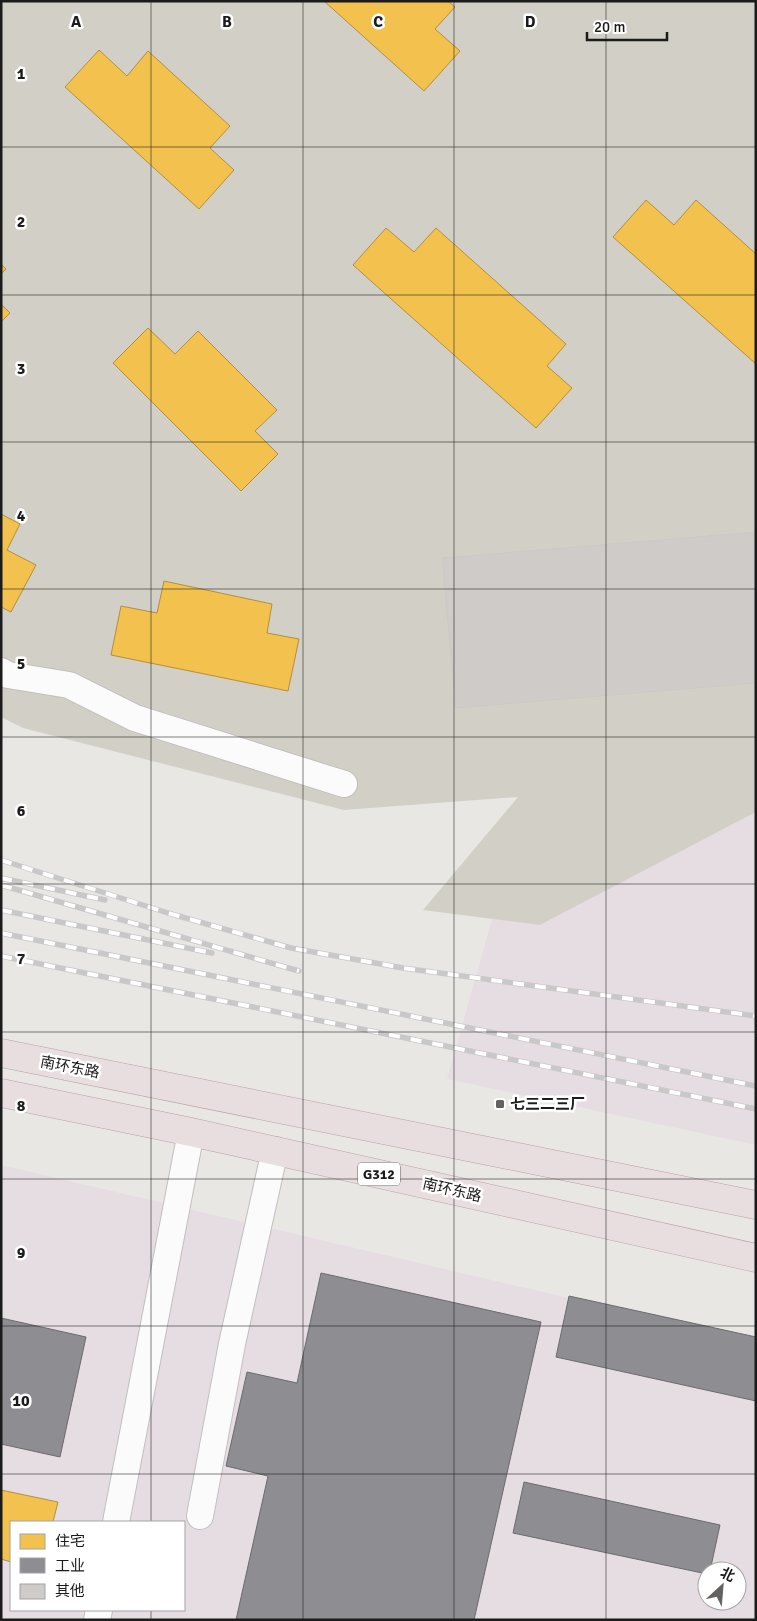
<svg xmlns="http://www.w3.org/2000/svg" width="757" height="1621" viewBox="0 0 757 1621" font-family="Signika,'Noto Sans SC',sans-serif">
	<style>
		.industrial { fill: #e6dde3; fill-rule: evenodd }
		.construction { fill: #d2d0c6 }
		.homes { fill: #f2c14e; stroke: #b28f3f }
		.industry { fill: #8d8d92; stroke: #6b6b6e }
		.building { fill: #cecbc9; stroke: #ccc9c5 }
		.lines { fill: none; stroke-linecap: round; stroke-linejoin: round }
		.minor-casing { stroke: #c0bfbe; stroke-width: 28 }
		.highway-casing { stroke: #bb9ea8; stroke-width: 29 }
		.minor { stroke: #fcfbfb; stroke-width: 26 }
		.highway { stroke: #e8dee0; stroke-width: 28 }
		.rail-casing { stroke: #c9c8c8; stroke-width: 5.5 }
		.rail { stroke: #fff; stroke-width: 4; stroke-dasharray: 11; stroke-linecap: butt }
		.grid { fill: none; stroke: #1b1b1b; stroke-width: 1; stroke-opacity: 0.55 }
		.poi-dot { fill: #636261; stroke: #fff; stroke-width: 2 }
		.labels { text-anchor: middle; stroke-width: 5; stroke-linejoin: round; paint-order: stroke }
		.shield { fill: #fff; stroke: #5f5f5f; stroke-width: 1 }
		.shield-label { font-size: 14px; font-weight: bold; fill: #1b1b1b }
		.street-label { font-size: 15px; fill: #1b1b1b; stroke: #fff }
		.poi-label { font-size: 15px; font-weight: bold; fill: #1b1b1b; stroke: #fff; text-anchor: start }
		.grid-label { font-size: 16px; text-anchor: middle; font-weight: bold; fill: #1b1b1b; stroke: #fff; stroke-width: 5; stroke-linejoin: round; paint-order: stroke }
	</style>
	<rect width="100%" height="100%" fill="#e9e7e4"/>
	<g class="industrial">
		<path d="M 756,812 L 756,1145 L 447,1079 L 492,919 L 540,925 Z"/>
		<path d="M 1,1165 L 756,1342 L 756,1620 L 1,1620 ZM 11,1522 L 184,1522 L 184,1610 L 11,1610 ZM 707,1571 L 737,1571 L 737,1601 L 707,1601 Z"/>
	</g>
	<path class="construction" d="M 1,1 L 756,1 L 756,812 L 540,925 L 423,910 L 518,797 L 344,810 L 23,728 L 1,717 Z"/>
	<g class="homes">
		<path d="M 324,1 L 448,1 L 455,7 L 435,29 L 460,51 L 424,91 Z"/>
		<path d="M 99,50 L 127,76 L 148,51 L 230,126 L 210,148 L 234,170 L 199,209 L 65,87 Z"/>
		<path d="M 646,200 L 674,225 L 696,200 L 756,254 L 756,364 L 613,237 Z"/>
		<path d="M 386,228 L 414,252 L 436,228 L 566,344 L 547,366 L 572,388 L 536,428 L 353,265 Z"/>
		<path d="M 1,264 L 6,269 L 1,274 Z"/>
		<path d="M 1,304 L 10,313 L 1,322 Z"/>
		<path d="M 148,328 L 175,354 L 198,331 L 277,410 L 255,431 L 278,454 L 241,491 L 113,363 Z"/>
		<path d="M 1,514 L 20,524 L 7,550 L 36,565 L 11,612 L 1,607 Z"/>
		<path d="M 164,581 L 272,604 L 267,633 L 299,639 L 288,691 L 111,655 L 121,606 L 157,613 Z"/>
		<path d="M 1,1490 L 58,1502 L 53,1522 L 11,1522 L 11,1562 L 1,1559 Z"/>
	</g>
	<g class="industry">
		<path d="M 321,1273 L 541,1322 L 474,1620 L 236,1620 L 268,1476 L 226,1466 L 247,1372 L 297,1383 Z"/>
		<path d="M 569,1296 L 756,1337 L 756,1401 L 556,1357 Z"/>
		<path d="M 1,1318 L 86,1337 L 60,1457 L 1,1444 Z"/>
		<path d="M 524,1482 L 720,1525 L 710,1571 L 707,1571 L 707,1574 L 513,1533 Z"/>
	</g>
	<path class="building" d="M 756,532 L 756,683 L 456,708 L 442,558 Z"/>
	<g class="lines">
		<defs>
			<g id="minor">
				<path d="M 1,671 L 8,675 L 69,685 L 135,718 L 344,784"/>
				<path d="M 200,1516 L 232,1344 L 275,1150"/>
				<path d="M 116,1522 L 191,1132"/>
				<path d="M 97,1620 L 99,1610"/>
			</g>
			<g id="highway">
				<path d="M 1,1053 L 756,1205"/>
				<path d="M 1,1093 L 191,1132 L 756,1258"/>
			</g>
		</defs>
		<use href="#minor" class="minor-casing"/>
		<use href="#highway" class="highway-casing"/>
		<use href="#minor" class="minor"/>
		<use href="#highway" class="highway"/>
		<defs>
			<g id="rail">
				<path d="M 1,860 L 168,913 L 291,948 L 403,968 L 756,1016"/>
				<path d="M 1,878 L 105,900"/>
				<path d="M 1,885 L 299,971"/>
				<path d="M 1,910 L 212,953"/>
				<path d="M 1,933 L 756,1086"/>
				<path d="M 1,956 L 756,1109"/>
			</g>
		</defs>
		<use href="#rail" class="rail-casing"/>
		<use href="#rail" class="rail"/>
	</g>
	<path class="grid" d="M 151,1 L 151,1522M 303,1 L 303,1620M 454,1 L 454,1620M 606,1 L 606,1620M 1,147 L 756,147M 1,295 L 756,295M 1,442 L 756,442M 1,589 L 756,589M 1,737 L 756,737M 1,884 L 756,884M 1,1032 L 756,1032M 1,1179 L 756,1179M 1,1326 L 756,1326M 1,1474 L 756,1474M 151,1610 L 151,1620"/>
	<rect class="poi-dot" x="495" y="1099" width="10" height="10" rx="2.5"/>
	<g class="labels">
		<rect class="shield" x="358" y="1162.5" width="42" height="23" rx="4"/>
		<g class="shield-label">
			<text x="379" y="1179">G312</text>
		</g>
		<g class="street-label">
			<text transform="translate(70 1067) rotate(11)" y="5">南环东路</text>
			<text transform="translate(452 1190) rotate(13)" y="5">南环东路</text>
		</g>
		<g class="poi-label">
			<text x="510" y="1109">七三二三厂</text>
		</g>
	</g>
	<g class="grid-label">
		<text x="76" y="27">A</text>
		<text x="227" y="27">B</text>
		<text x="378" y="27">C</text>
		<text x="530" y="27">D</text>
		<text x="21" y="79">1</text>
		<text x="21" y="227">2</text>
		<text x="21" y="374">3</text>
		<text x="21" y="521">4</text>
		<text x="21" y="669">5</text>
		<text x="21" y="816">6</text>
		<text x="21" y="964">7</text>
		<text x="21" y="1111">8</text>
		<text x="21" y="1258">9</text>
		<text x="21" y="1406">10</text>
	</g>
	<rect width="757" height="1621" fill="none" stroke="#1b1b1b" stroke-width="5"/>
	<rect x="10" y="1521" width="175" height="90" fill="#ffffff" stroke="#a4a4a4"/>
	<rect x="20" y="1534" width="25" height="15" fill="#f2c14e" stroke="#a4a4a4"/>
	<text x="55" y="1546" font-size="15" fill="#1b1b1b">住宅</text>
	<rect x="20" y="1558" width="25" height="15" fill="#8d8d92" stroke="#a4a4a4"/>
	<text x="55" y="1571" font-size="15" fill="#1b1b1b">工业</text>
	<rect x="20" y="1584" width="25" height="15" fill="#cecbc9" stroke="#a4a4a4"/>
	<text x="55" y="1596" font-size="15" fill="#1b1b1b">其他</text>
	<g transform="translate(722 1586) rotate(26)"><circle r="24" fill="#ffffff" stroke="#a4a4a4"/>
	<path d="M0-4L9 19L0 12L-9 19Z" fill="#636261"/>
	<text y="-8" font-size="14" font-weight="bold" text-anchor="middle" fill="#1b1b1b">北</text>
	</g>
	<path d="M587 32v8h80v-8" fill="none" stroke="#1b1b1b" stroke-width="2.5"/>
	<text x="594" y="32" font-size="15" fill="#1b1b1b" stroke="#ffffff" stroke-width="4" paint-order="stroke">20 m</text>
</svg>
